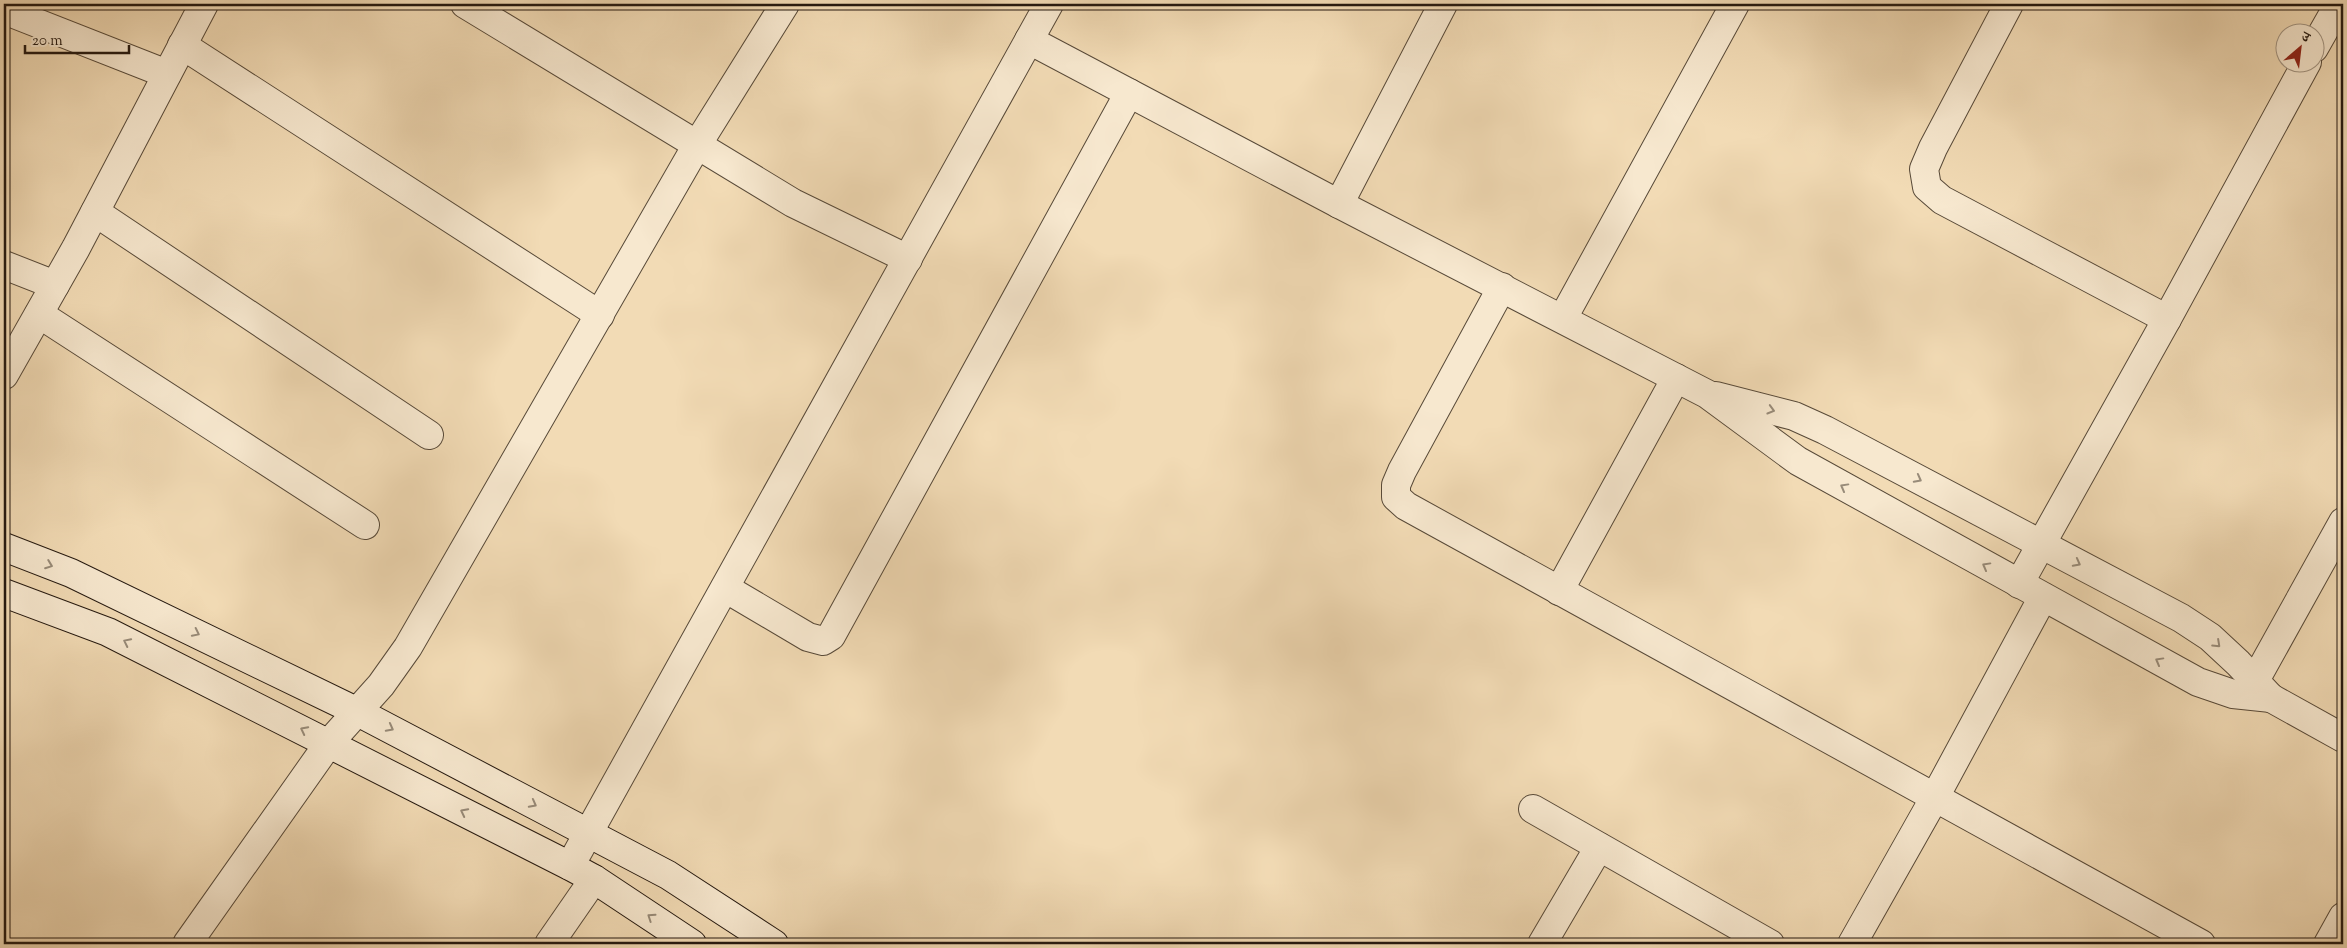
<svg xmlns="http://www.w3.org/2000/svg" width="2347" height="948" viewBox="0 0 2347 948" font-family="'Sorts Mill Goudy','Noto Serif Devanagari',serif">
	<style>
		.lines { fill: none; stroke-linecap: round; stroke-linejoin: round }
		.street-casing { stroke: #584a39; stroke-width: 30 }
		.secondary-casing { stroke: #251910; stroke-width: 30 }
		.street { stroke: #f7e8cf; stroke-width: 28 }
		.secondary { stroke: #f7e8cf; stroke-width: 28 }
		.oneway { stroke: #988b79 }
	</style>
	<rect width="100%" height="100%" fill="#f2dbb5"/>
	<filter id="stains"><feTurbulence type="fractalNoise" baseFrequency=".004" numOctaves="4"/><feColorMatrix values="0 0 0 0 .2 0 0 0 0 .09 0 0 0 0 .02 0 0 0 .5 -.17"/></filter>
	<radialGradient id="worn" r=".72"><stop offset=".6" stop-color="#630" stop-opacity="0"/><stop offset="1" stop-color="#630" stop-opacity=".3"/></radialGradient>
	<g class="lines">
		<defs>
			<g id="street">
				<path d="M 465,4 L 793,203 L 908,259"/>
				<path d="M 2009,4 L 1933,148 L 1924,169 L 1927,187 L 1942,200 L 2167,319"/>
				<path d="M 4,10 L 167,74"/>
				<path d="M 1029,40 L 1339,204 L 1707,394 L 1798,461 L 2198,682 L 2233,694 L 2271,698"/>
				<path d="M 182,45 L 600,315"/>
				<path d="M 2314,48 L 2339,4"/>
				<path d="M 1339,204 L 1443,4"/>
				<path d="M 95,212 L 429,435"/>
				<path d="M 4,265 L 55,285"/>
				<path d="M 1502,287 L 1402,471 L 1396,485 L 1396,497 L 1406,506 L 2201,944"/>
				<path d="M 39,314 L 365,525"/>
				<path d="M 1563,318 L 1735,4"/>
				<path d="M 4,375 L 76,248 L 204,4"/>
				<path d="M 1716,396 L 1794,416 L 1825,430 L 2181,618 L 2210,637 L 2238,663 L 2271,698 L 2343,738"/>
				<path d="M 2019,584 L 2167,319 L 2307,62"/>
				<path d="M 725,588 L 808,637 L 823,641 L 831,636 L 1129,93"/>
				<path d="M 1559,591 L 1676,378"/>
				<path d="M 2247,695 L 2343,522"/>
				<path d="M 1533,809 L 1770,944"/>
				<path d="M 570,866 L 1049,4"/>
				<path d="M 187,944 L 329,743 L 381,685 L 408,647 L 697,145 L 785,4"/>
				<path d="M 549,944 L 594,879"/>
				<path d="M 1542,944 L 1599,847"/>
				<path d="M 1852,944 L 1935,797 L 2043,597"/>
				<path d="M 2328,944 L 2343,917"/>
			</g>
			<g id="secondary">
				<path d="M 4,547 L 71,573 L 356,711 L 668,875 L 774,944"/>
				<path d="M 4,593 L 108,632 L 570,866 L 594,879 L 692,944"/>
			</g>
		</defs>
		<use href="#street" class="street-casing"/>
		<use href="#secondary" class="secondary-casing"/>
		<use href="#street" class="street"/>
		<use href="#secondary" class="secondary"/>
	</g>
	<defs><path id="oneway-chevron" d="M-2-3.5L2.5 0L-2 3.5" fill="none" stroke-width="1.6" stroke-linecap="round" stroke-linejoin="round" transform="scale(1.25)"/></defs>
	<g class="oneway">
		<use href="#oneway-chevron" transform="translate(1771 410) rotate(16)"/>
		<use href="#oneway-chevron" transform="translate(1918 479) rotate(28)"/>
		<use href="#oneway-chevron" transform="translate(1844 487) rotate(-151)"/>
		<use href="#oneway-chevron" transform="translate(2077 563) rotate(28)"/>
		<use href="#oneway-chevron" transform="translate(49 565) rotate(21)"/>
		<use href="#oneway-chevron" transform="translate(1986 566) rotate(-151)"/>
		<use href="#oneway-chevron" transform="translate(196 633) rotate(26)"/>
		<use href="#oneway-chevron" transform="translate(127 642) rotate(-154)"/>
		<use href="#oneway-chevron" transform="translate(2217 644) rotate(43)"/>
		<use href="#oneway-chevron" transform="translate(2159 661) rotate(-151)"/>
		<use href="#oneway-chevron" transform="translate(390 728) rotate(28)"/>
		<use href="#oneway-chevron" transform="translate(304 730) rotate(-153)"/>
		<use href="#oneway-chevron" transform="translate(533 804) rotate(28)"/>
		<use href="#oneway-chevron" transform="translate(464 812) rotate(-153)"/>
		<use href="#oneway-chevron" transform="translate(651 917) rotate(-146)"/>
	</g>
	<rect width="2347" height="948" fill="none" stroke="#f2dbb5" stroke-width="20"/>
	<rect x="5" y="5" width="2337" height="938" fill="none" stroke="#251910" stroke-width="2.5"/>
	<rect x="10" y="10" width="2327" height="928" fill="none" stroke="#251910"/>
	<g transform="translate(2300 48) rotate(28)"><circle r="24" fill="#f7e8cf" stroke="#a39583"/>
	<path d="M0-4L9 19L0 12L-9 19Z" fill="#8f2418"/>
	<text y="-8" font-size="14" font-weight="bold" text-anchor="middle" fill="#251910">उ</text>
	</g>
	<path d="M25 45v8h104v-8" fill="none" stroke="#251910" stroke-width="2.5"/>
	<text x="32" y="45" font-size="15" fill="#251910" stroke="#f7e8cf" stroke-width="4" paint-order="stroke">20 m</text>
	<rect width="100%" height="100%" filter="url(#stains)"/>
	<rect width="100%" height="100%" fill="url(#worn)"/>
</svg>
